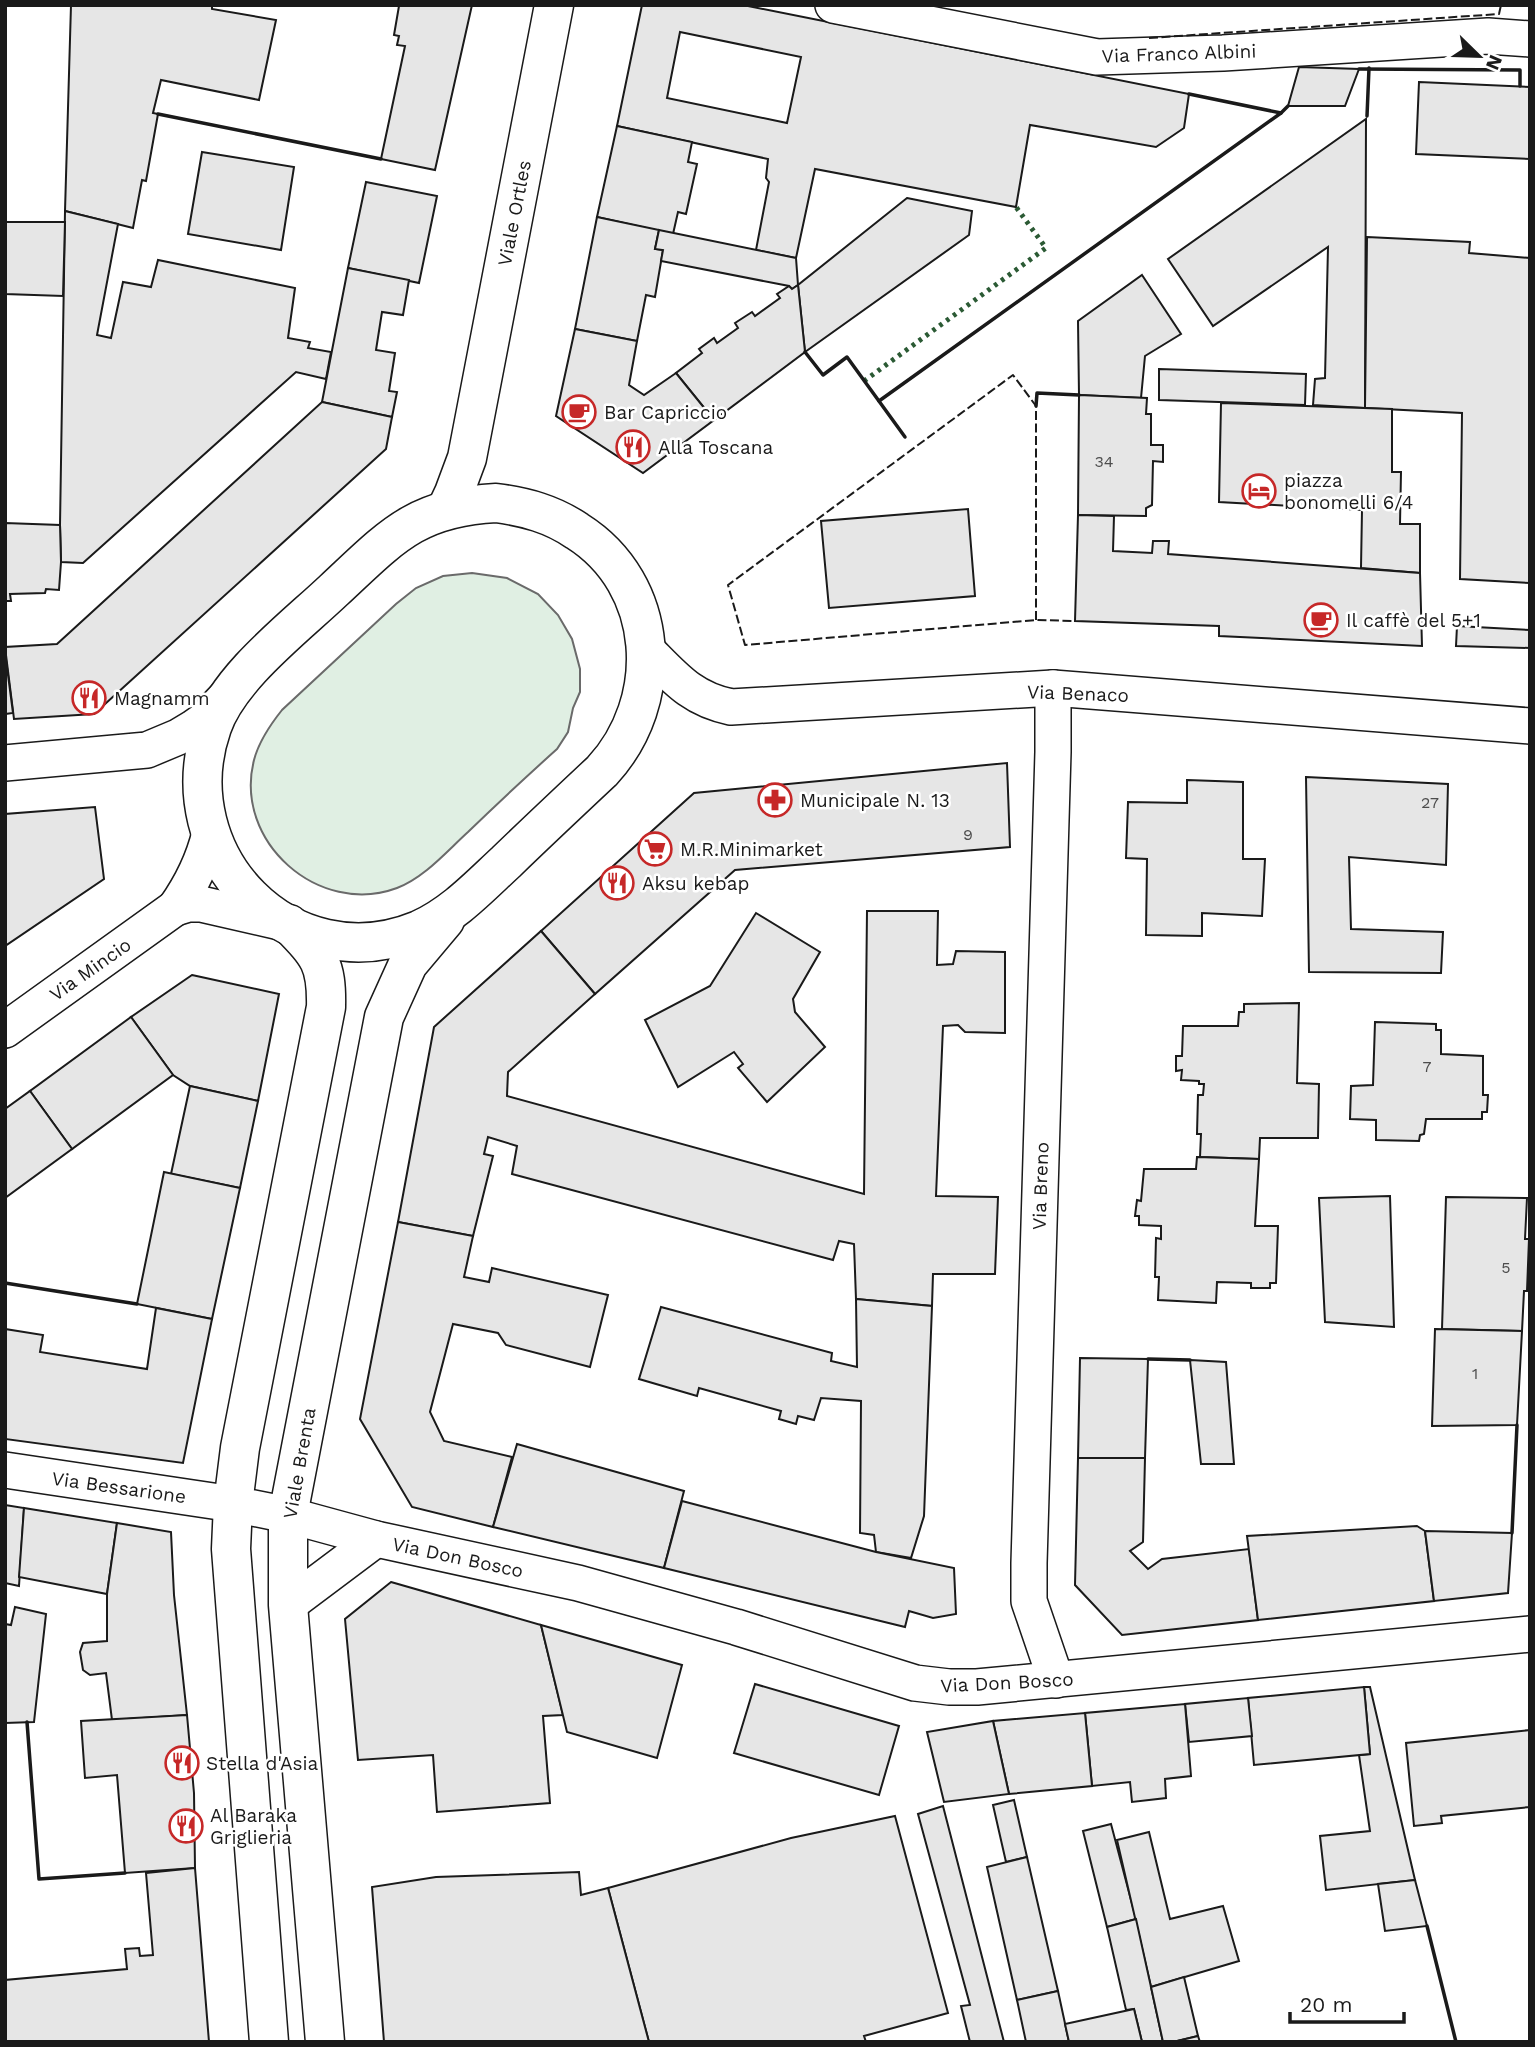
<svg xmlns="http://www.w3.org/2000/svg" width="1535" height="2047" viewBox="0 0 1535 2047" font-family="'Work Sans',sans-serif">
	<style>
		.green { fill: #e0efe3; stroke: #6a6a6a; stroke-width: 2 }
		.building { fill: #e6e6e6; stroke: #1a1a1a; stroke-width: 2; fill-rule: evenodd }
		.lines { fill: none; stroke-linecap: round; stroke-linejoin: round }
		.street-casing { stroke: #1a1a1a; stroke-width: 38 }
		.secondary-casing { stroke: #1a1a1a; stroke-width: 41 }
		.street { stroke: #fff; stroke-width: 35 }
		.secondary { stroke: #fff; stroke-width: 38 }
		.hedge { stroke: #2b5a34; stroke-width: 5; stroke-dasharray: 3.5 5; stroke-linecap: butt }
		.fence { stroke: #1a1a1a; stroke-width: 2; stroke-dasharray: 9 3.5; stroke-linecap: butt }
		.wall { stroke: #1a1a1a; stroke-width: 3.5 }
		.labels { text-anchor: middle; stroke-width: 5; stroke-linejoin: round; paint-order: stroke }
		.number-label { font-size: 16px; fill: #4d4d4d }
		.street-label { font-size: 19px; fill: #1a1a1a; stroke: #fff }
		.poi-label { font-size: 19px; fill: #1a1a1a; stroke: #fff; text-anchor: start }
	</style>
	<rect width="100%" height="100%" fill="#fff"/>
	<path class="green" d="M 472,573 L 507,578 L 538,594 L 558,615 L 572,639 L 580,669 L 580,692 L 573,708 L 568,732 L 557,749 C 527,776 497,804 468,832 C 446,852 425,877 397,888 C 319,917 233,842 254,760 C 259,741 270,725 282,710 L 396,604 L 416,588 L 443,576 Z"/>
	<g class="building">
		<path d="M 71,5 L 212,5 L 212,9 L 276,20 L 259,100 L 161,80 L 153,113 L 158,114 L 146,181 L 142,180 L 133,228 L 65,211 Z"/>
		<path d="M 395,5 L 472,5 L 435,170 L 381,159 L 405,46 L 397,45 L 399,36 L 394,35 L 399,6 Z"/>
		<path d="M 642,5 L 743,5 L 1189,94 L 1184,128 L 1156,147 L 1030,125 L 1016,207 L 815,169 L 796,258 L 756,250 L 769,182 L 766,178 L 768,159 L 617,126 ZM 680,32 L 801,57 L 787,123 L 667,98 Z"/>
		<path d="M 1299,67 L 1359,69 L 1345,106 L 1288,106 Z"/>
		<path d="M 1419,82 L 1530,87 L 1530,159 L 1416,154 Z"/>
		<path d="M 1366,119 L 1365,408 L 1313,405 L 1315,379 L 1325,378 L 1328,247 L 1213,326 L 1168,259 Z"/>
		<path d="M 617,126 L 692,142 L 688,162 L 697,164 L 686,214 L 678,212 L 673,234 L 597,217 Z"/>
		<path d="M 202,152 L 294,167 L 281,250 L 188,234 Z"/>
		<path d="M 366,182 L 437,196 L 419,283 L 348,268 Z"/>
		<path d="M 907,198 L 972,211 L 969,235 L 805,352 L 798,285 Z"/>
		<path d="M 65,211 L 118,224 L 97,335 L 111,338 L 123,282 L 151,287 L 158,260 L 295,288 L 288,338 L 310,342 L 308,348 L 331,352 L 326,379 L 296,372 L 83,563 L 61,562 L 60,525 Z"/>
		<path d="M 597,217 L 659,230 L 655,249 L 663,250 L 655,297 L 646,295 L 637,341 L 575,329 Z"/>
		<path d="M 5,222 L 65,222 L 63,296 L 5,294 Z"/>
		<path d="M 659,230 L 796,258 L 798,285 L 792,289 L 789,286 L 661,261 L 663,250 L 655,249 Z"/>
		<path d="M 1367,237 L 1470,242 L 1469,253 L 1530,258 L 1530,583 L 1460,579 L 1462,413 L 1365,408 Z"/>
		<path d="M 348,268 L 409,280 L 403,315 L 382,312 L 376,350 L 395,353 L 389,391 L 397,392 L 392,417 L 322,402 Z"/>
		<path d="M 1142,275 L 1181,334 L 1145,356 L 1141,398 L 1079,395 L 1078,321 Z"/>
		<path d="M 798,285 L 805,352 L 714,420 L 676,373 L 702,353 L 699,349 L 714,338 L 717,343 L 738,328 L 735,323 L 752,312 L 755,316 L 780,298 L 777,294 L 789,286 L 792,289 Z"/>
		<path d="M 575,329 L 637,341 L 629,385 L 644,395 L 676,373 L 714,420 L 643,473 L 556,416 Z"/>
		<path d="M 1159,369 L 1306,374 L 1305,405 L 1159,400 Z"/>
		<path d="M 1079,395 L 1147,398 L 1146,414 L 1151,414 L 1151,445 L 1163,445 L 1163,462 L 1153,461 L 1152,505 L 1146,508 L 1146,516 L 1078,515 Z"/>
		<path d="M 322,402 L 392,417 L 386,449 L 94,714 L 14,719 L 5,647 L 57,644 Z"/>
		<path d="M 1221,403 L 1392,409 L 1392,472 L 1401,472 L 1400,524 L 1420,524 L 1420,573 L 1361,568 L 1362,510 L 1219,502 Z"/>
		<path d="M 968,509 L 975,596 L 829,608 L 821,521 Z"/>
		<path d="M 1078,515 L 1114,516 L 1113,551 L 1152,553 L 1153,541 L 1169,541 L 1168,554 L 1420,573 L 1422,646 L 1219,636 L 1219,626 L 1075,621 Z"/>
		<path d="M 5,523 L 60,525 L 61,562 L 59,590 L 46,589 L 45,593 L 10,594 L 11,601 L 5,601 Z"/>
		<path d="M 1457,626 L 1530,630 L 1530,648 L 1456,646 Z"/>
		<path d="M 5,652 L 13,713 L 5,714 Z"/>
		<path d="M 1007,763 L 1010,847 L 735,870 L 595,994 L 541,931 L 694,793 Z"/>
		<path d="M 1306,777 L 1448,784 L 1446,865 L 1349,857 L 1351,929 L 1443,932 L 1441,973 L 1309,972 Z"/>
		<path d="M 1187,780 L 1243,782 L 1243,859 L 1265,859 L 1262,916 L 1202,913 L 1202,936 L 1146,935 L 1147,859 L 1126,858 L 1128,802 L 1187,803 Z"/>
		<path d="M 95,807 L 104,879 L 5,946 L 5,814 Z"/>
		<path d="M 867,911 L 938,911 L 937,965 L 953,964 L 956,951 L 1005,952 L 1005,1033 L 965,1032 L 958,1025 L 943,1026 L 936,1196 L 998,1197 L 995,1274 L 933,1274 L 932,1306 L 856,1299 L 854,1244 L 839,1241 L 833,1260 L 512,1174 L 517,1146 L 488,1137 L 484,1154 L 493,1156 L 473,1236 L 398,1222 L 434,1027 L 541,931 L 595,994 L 508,1072 L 507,1096 L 864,1194 Z"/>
		<path d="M 756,913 L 820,952 L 793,999 L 795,1012 L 825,1047 L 767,1102 L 738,1068 L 743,1064 L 734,1052 L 678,1087 L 645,1020 L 710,986 Z"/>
		<path d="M 192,975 L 279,994 L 258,1101 L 190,1086 L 173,1075 L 131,1017 Z"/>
		<path d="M 1299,1003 L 1297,1083 L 1319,1084 L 1318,1138 L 1260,1138 L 1259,1159 L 1200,1157 L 1201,1134 L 1197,1134 L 1198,1095 L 1203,1095 L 1204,1084 L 1199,1084 L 1199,1081 L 1181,1080 L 1182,1070 L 1176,1071 L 1176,1056 L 1182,1056 L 1183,1026 L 1238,1026 L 1239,1012 L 1244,1012 L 1244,1004 Z"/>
		<path d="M 131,1017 L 173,1075 L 72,1149 L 30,1091 Z"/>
		<path d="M 1375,1022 L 1436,1024 L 1436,1030 L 1441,1030 L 1441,1054 L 1483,1056 L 1483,1095 L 1488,1095 L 1487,1112 L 1482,1112 L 1482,1119 L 1426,1119 L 1424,1134 L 1420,1135 L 1419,1141 L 1376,1140 L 1376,1120 L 1350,1119 L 1351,1086 L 1373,1085 Z"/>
		<path d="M 190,1086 L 258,1101 L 240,1188 L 171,1174 Z"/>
		<path d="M 30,1091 L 72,1149 L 5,1198 L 5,1109 Z"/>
		<path d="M 1197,1157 L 1259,1159 L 1255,1226 L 1278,1226 L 1276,1283 L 1270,1283 L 1270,1288 L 1251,1288 L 1251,1283 L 1217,1282 L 1216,1303 L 1158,1300 L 1159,1277 L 1155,1277 L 1156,1238 L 1161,1239 L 1161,1226 L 1139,1225 L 1139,1216 L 1135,1216 L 1137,1200 L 1141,1201 L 1144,1169 L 1196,1169 Z"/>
		<path d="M 164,1172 L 240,1188 L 212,1319 L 137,1304 Z"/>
		<path d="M 1390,1196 L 1394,1327 L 1325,1322 L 1319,1198 Z"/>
		<path d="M 1446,1197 L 1527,1198 L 1525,1239 L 1529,1239 L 1527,1291 L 1524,1291 L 1522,1331 L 1442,1329 Z"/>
		<path d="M 398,1222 L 473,1236 L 464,1277 L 489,1282 L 492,1268 L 608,1295 L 590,1367 L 506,1345 L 498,1333 L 453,1324 L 430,1412 L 444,1441 L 512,1457 L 493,1527 L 412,1507 L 360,1419 Z"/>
		<path d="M 856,1299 L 932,1306 L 924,1516 L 911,1558 L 876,1552 L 874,1535 L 860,1533 L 861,1401 L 821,1398 L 814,1420 L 798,1416 L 796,1424 L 779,1419 L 781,1411 L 699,1388 L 697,1396 L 639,1379 L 661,1307 L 832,1353 L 831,1361 L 857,1367 Z"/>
		<path d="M 156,1308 L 212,1319 L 183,1463 L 5,1439 L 5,1329 L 43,1335 L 40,1352 L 147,1369 Z"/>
		<path d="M 1435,1329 L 1522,1331 L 1517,1425 L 1432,1426 Z"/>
		<path d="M 1080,1358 L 1148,1359 L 1145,1458 L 1078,1458 Z"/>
		<path d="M 1190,1360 L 1226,1362 L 1234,1464 L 1201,1464 Z"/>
		<path d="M 517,1444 L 684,1491 L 664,1568 L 493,1527 Z"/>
		<path d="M 1078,1458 L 1145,1458 L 1143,1542 L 1130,1551 L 1148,1569 L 1162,1559 L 1249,1549 L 1258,1620 L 1122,1635 L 1075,1585 Z"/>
		<path d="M 682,1501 L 876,1552 L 954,1568 L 956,1614 L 933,1618 L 909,1611 L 905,1627 L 664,1568 Z"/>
		<path d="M 5,1505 L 24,1508 L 19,1586 L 5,1583 Z"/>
		<path d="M 24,1508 L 117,1523 L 107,1594 L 19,1577 Z"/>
		<path d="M 117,1523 L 171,1532 L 174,1595 L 187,1715 L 112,1720 L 106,1673 L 90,1675 L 83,1670 L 80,1652 L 83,1643 L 107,1641 L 107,1594 Z"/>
		<path d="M 1417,1526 L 1425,1531 L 1434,1601 L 1258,1620 L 1247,1536 Z"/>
		<path d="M 1425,1531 L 1512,1533 L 1508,1593 L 1434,1601 Z"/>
		<path d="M 391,1582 L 541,1625 L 563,1715 L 543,1716 L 550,1803 L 437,1812 L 433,1755 L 358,1760 L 345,1619 Z"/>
		<path d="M 15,1607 L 46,1614 L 34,1722 L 5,1723 L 5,1624 L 11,1625 Z"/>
		<path d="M 541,1625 L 682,1665 L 657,1758 L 567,1732 Z"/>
		<path d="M 755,1684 L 899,1726 L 879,1795 L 734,1753 Z"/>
		<path d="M 1364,1687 L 1370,1687 L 1415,1880 L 1326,1890 L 1320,1836 L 1370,1831 L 1359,1755 L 1370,1754 Z"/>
		<path d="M 1364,1687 L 1370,1754 L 1254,1765 L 1248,1698 Z"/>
		<path d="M 1248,1698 L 1252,1736 L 1189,1742 L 1185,1704 Z"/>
		<path d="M 1185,1704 L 1191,1776 L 1165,1779 L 1166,1798 L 1132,1802 L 1130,1782 L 1092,1786 L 1085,1713 Z"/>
		<path d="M 1085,1713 L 1092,1786 L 1009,1794 L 993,1721 Z"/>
		<path d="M 187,1715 L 194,1793 L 195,1868 L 125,1873 L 117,1775 L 85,1778 L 81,1721 Z"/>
		<path d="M 993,1721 L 1009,1794 L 944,1802 L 927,1732 Z"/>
		<path d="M 1530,1730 L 1530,1807 L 1441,1816 L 1442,1823 L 1414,1826 L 1406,1743 Z"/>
		<path d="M 1014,1800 L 1027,1857 L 1006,1862 L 993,1805 Z"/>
		<path d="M 943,1806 L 1004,2042 L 970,2042 L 961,2006 L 970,2005 L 918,1814 Z"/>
		<path d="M 895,1816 L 948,2013 L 864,2036 L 866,2042 L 649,2042 L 608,1888 L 791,1838 Z"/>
		<path d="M 1111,1824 L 1136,1919 L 1107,1927 L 1083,1831 Z"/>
		<path d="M 1149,1832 L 1170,1919 L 1223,1906 L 1239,1961 L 1151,1987 L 1117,1840 Z"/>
		<path d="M 1027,1857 L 1058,1991 L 1017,2000 L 987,1867 Z"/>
		<path d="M 195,1868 L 209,2042 L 5,2042 L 5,1980 L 127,1969 L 125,1949 L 139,1948 L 140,1956 L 153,1955 L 146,1873 Z"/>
		<path d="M 579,1872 L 581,1895 L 608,1888 L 649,2042 L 384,2042 L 372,1887 L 436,1877 Z"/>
		<path d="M 1415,1880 L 1427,1926 L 1385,1931 L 1378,1884 Z"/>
		<path d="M 1136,1919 L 1151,1987 L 1163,2042 L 1142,2042 L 1134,2009 L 1126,2010 L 1107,1927 Z"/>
		<path d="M 1184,1977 L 1198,2036 L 1173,2042 L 1163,2042 L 1151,1987 Z"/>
		<path d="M 1058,1991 L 1069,2042 L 1026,2042 L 1017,2000 Z"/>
		<path d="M 1134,2009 L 1142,2042 L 1069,2042 L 1065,2024 Z"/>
		<path d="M 1198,2036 L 1200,2042 L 1173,2042 Z"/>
	</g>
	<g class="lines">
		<defs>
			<g id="street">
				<path d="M 833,5 L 1097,57 L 1223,53 L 1488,36 L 1530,39"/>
				<path d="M 646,649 C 674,677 691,699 731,707 L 1053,688 L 1530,726"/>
				<path d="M 1053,688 L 1053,752 L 1029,1563 L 1029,1601 L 1056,1680"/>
				<path d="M 5,763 L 147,750 L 178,737 L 193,728 L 203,721 L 225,698"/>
				<path d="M 210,833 C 203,862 192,884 175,908 L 188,904 L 201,904 L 284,923"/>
				<path d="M 5,1030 L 175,908"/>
				<path d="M 5,1470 L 233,1504 L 288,1515 L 376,1539 L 578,1583 L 736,1627 L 915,1683 L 949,1687 L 977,1687 L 1530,1634"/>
				<path d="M 288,1605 L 376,1539"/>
			</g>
			<g id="secondary">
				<path d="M 496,503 C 526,507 552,514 577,531 C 661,584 667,701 602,771 C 570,801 538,831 506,862 C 479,887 453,915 419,930 C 290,983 167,856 212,727 C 229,677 295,627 334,590 C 390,538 415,507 496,503 Z"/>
				<path d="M 446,510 L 454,493 L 467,458 L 554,5"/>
				<path d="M 269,2042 L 231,1549 L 233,1504 L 240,1448 L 326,1007 C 327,963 319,955 289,924"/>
				<path d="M 325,2042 L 288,1605 L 288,1515 L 384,1017 L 408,964 L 445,920"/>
			</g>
		</defs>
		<use href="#street" class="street-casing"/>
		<use href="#secondary" class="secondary-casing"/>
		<use href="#street" class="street"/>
		<use href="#secondary" class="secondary"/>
		<path class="hedge" d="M 864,381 L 1046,248 L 1016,207"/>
		<g class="fence">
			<path d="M 1149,38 L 1499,14 L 1501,5"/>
			<path d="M 1036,620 L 1036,406 L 1013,375 L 728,585 L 745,645 L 1036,620 L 1075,621"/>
		</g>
		<g class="wall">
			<path d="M 1359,69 L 1520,70 L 1520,86"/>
			<path d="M 1189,94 L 1281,113 L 1288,106"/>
			<path d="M 158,114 L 381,159"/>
			<path d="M 1367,116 L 1369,68"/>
			<path d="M 805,352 L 823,375 L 847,357 L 905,437"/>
			<path d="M 879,401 L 1281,113"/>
			<path d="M 1036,406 L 1037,393 L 1079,395"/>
			<path d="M 5,1283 L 137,1304"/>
			<path d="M 1148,1359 L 1190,1360"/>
			<path d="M 1512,1533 L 1517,1425"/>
			<path d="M 27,1722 L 39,1879 L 125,1873"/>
			<path d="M 1427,1926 L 1456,2042"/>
		</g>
	</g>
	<defs>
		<symbol id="cafe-ring" viewBox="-11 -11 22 22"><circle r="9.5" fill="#fff" stroke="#c62828" stroke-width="1.5"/><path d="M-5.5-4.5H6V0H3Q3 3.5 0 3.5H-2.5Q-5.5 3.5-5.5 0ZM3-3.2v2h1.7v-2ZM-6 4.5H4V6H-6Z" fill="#c62828"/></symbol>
		<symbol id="restaurant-ring" viewBox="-11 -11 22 22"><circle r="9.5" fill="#fff" stroke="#c62828" stroke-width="1.5"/><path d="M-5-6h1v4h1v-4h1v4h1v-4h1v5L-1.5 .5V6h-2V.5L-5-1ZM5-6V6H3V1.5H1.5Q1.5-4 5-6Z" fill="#c62828"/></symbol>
		<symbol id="hotel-ring" viewBox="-11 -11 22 22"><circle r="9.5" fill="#fff" stroke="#c62828" stroke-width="1.5"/><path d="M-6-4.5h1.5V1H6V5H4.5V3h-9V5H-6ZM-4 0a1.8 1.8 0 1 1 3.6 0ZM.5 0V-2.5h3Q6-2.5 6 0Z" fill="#c62828"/></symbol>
		<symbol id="pharmacy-ring" viewBox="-11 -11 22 22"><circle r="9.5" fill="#fff" stroke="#c62828" stroke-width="1.5"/><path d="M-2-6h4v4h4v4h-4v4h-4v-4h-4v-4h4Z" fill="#c62828"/></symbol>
		<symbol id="supermarket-ring" viewBox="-11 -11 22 22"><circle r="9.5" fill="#fff" stroke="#c62828" stroke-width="1.5"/><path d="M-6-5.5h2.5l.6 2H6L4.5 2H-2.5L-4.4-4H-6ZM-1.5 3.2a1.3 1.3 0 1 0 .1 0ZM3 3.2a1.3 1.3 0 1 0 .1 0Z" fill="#c62828"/></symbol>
	</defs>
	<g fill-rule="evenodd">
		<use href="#cafe-ring" x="560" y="393" width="38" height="38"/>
		<use href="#restaurant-ring" x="614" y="428" width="38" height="38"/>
		<use href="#hotel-ring" x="1240" y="472" width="38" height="38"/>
		<use href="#cafe-ring" x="1302" y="601" width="38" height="38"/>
		<use href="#restaurant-ring" x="70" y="679" width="38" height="38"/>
		<use href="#pharmacy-ring" x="756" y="781" width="38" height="38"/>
		<use href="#supermarket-ring" x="636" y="830" width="38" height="38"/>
		<use href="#restaurant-ring" x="598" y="864" width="38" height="38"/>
		<use href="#restaurant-ring" x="163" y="1744" width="38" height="38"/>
		<use href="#restaurant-ring" x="167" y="1807" width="38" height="38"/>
	</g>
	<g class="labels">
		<g class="number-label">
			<text x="1104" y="467">34</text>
			<text x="1430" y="808">27</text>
			<text x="968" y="840">9</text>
			<text x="1427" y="1072">7</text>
			<text x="1506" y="1273">5</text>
			<text x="1475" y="1379">1</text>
		</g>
		<g class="street-label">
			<text transform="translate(1179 53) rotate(-2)" y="7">Via Franco Albini</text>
			<text transform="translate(514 213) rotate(-79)" y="7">Viale Ortles</text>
			<text transform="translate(1078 693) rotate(2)" y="7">Via Benaco</text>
			<text transform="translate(90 969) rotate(-35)" y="7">Via Mincio</text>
			<text transform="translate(1040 1186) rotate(-88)" y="7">Via Breno</text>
			<text transform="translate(299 1463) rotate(-80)" y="7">Viale Brenta</text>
			<text transform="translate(119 1487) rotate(8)" y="7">Via Bessarione</text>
			<text transform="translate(458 1557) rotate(12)" y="7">Via Don Bosco</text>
			<text transform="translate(1007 1682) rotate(-3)" y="7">Via Don Bosco</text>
		</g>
		<g class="poi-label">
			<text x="604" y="419">Bar Capriccio</text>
			<text x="658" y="454">Alla Toscana</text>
			<text x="1284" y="487">piazza<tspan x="1284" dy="22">bonomelli 6/4</tspan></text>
			<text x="1346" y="627">Il caffè del 5+1</text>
			<text x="114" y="705">Magnamm</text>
			<text x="800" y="807">Municipale N. 13</text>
			<text x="680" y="856">M.R.Minimarket</text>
			<text x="642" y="890">Aksu kebap</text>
			<text x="206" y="1770">Stella d'Asia</text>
			<text x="210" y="1822">Al Baraka<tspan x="210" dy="22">Griglieria</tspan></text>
		</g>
	</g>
	<rect width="1535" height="2047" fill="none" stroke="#1a1a1a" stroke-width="14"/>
	<g transform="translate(1479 56) rotate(113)" stroke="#ffffff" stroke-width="5" paint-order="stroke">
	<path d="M0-5L12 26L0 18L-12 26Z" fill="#1a1a1a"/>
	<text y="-10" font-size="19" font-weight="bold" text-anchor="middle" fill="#1a1a1a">N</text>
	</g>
	<path d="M1290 2012v10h114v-10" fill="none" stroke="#1a1a1a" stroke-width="3.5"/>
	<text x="1300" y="2012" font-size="21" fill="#1a1a1a" stroke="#ffffff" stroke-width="5" paint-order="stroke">20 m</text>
</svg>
